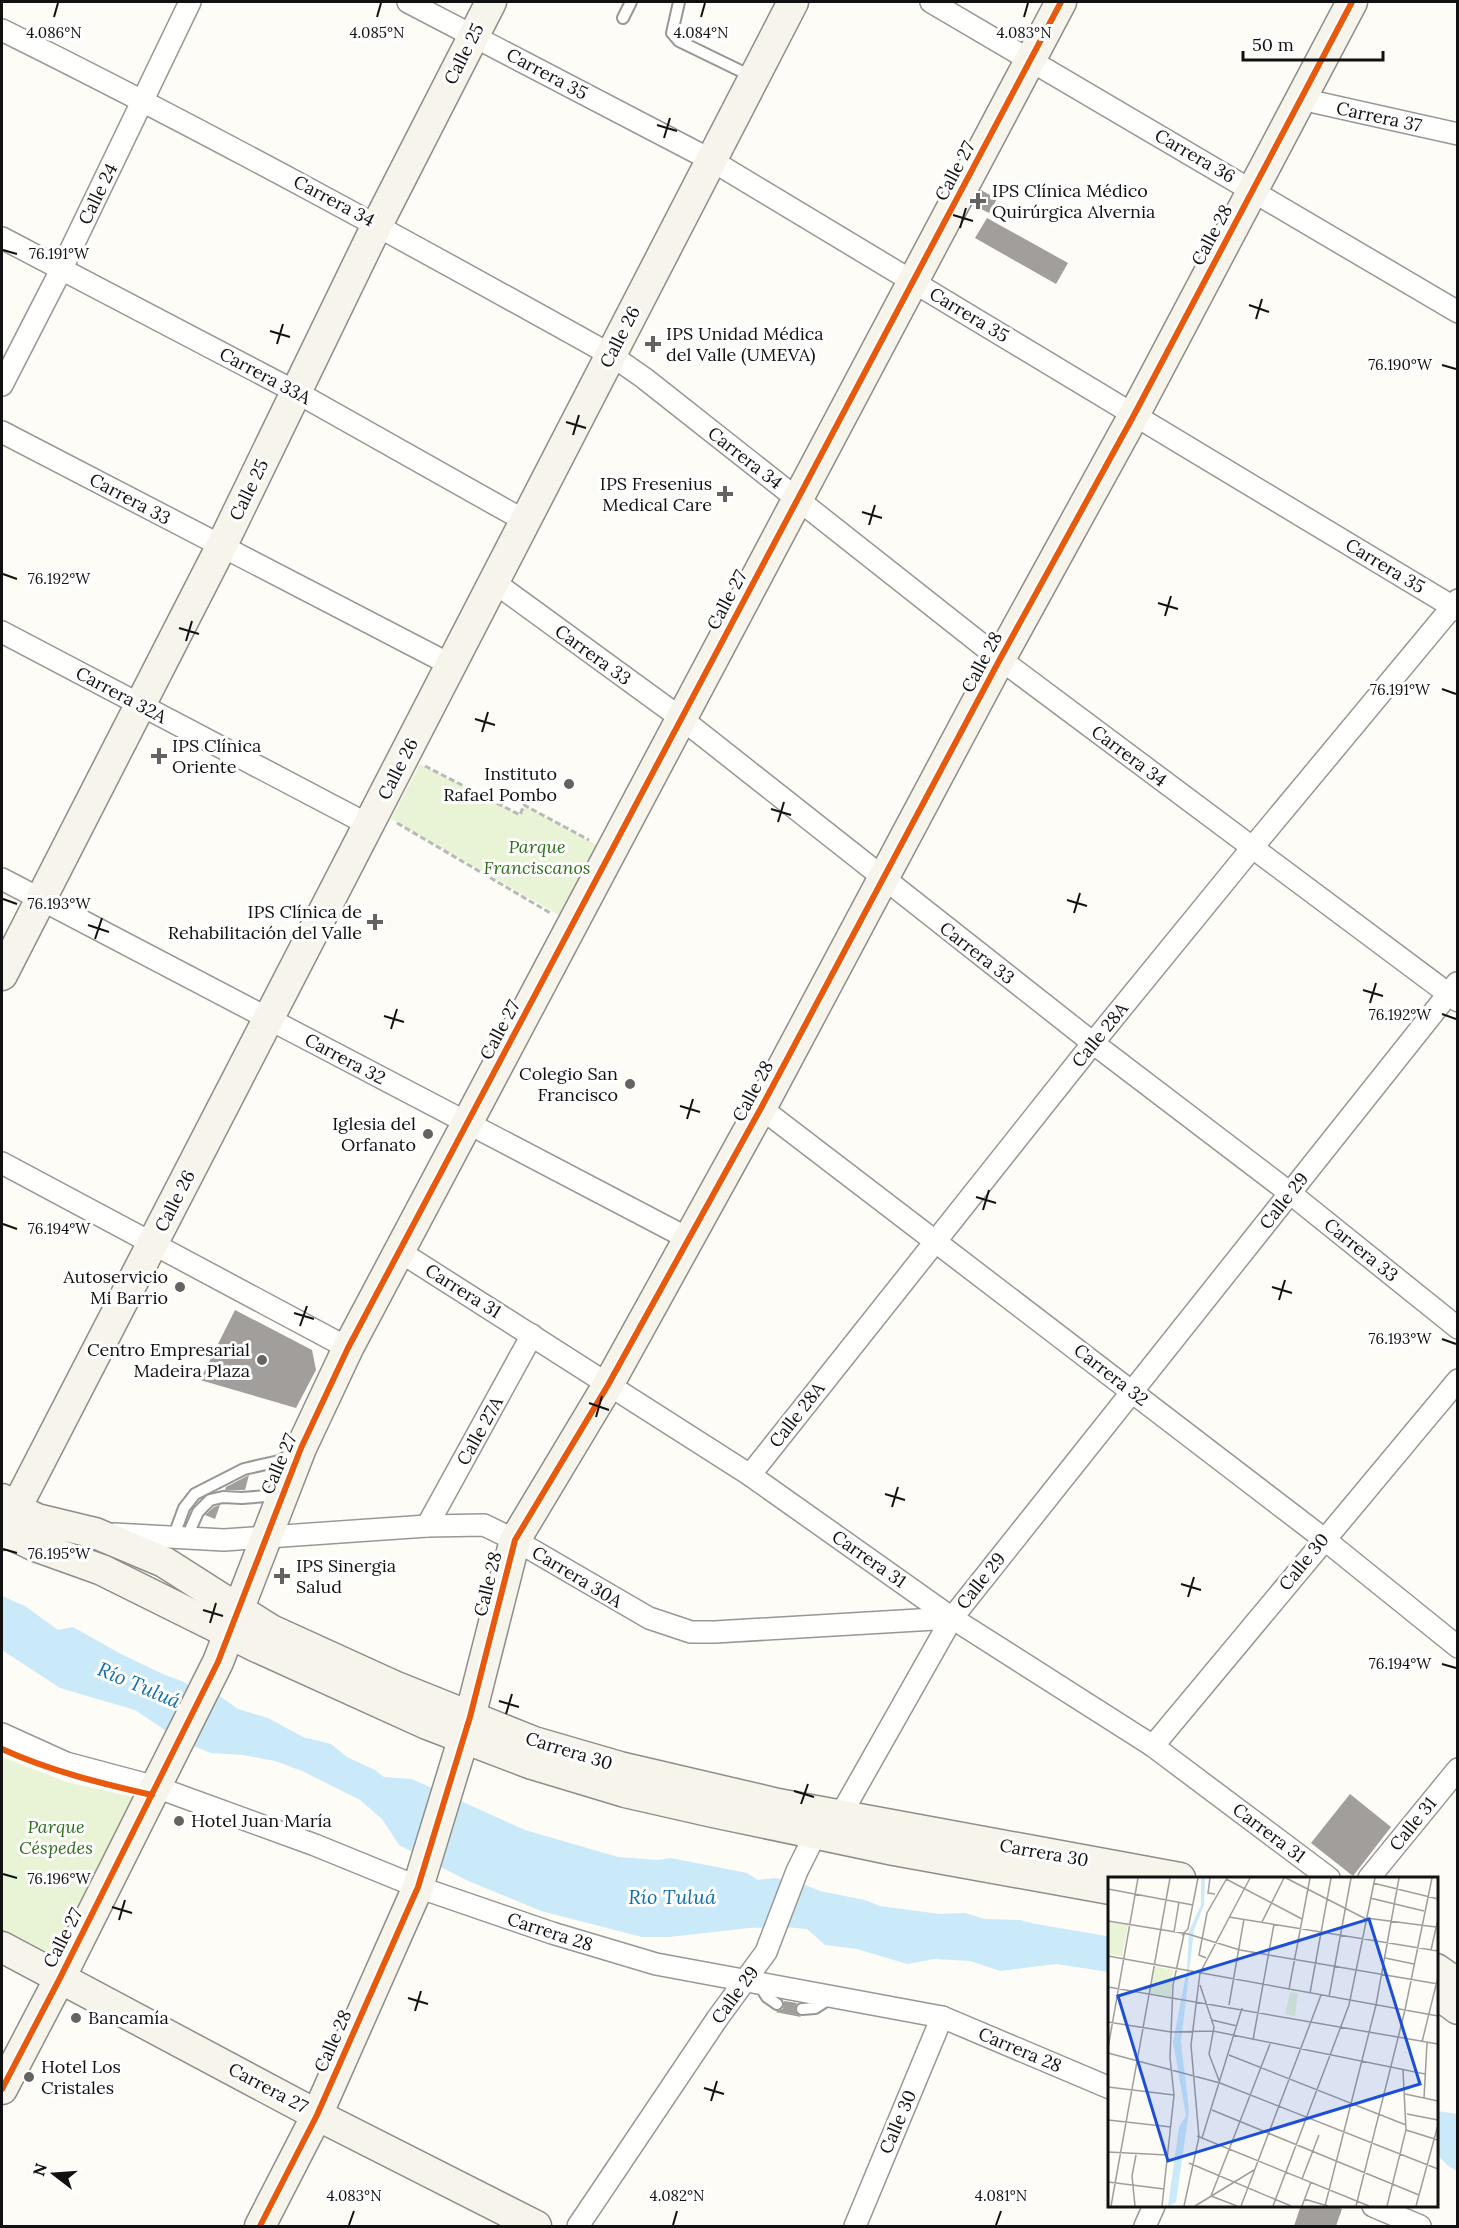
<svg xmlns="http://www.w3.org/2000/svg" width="1459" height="2228" viewBox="0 0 1459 2228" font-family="Lora,serif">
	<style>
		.green { fill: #e8f4d5 }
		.water { fill: #cbeaf9 }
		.building { fill: #a19e9c }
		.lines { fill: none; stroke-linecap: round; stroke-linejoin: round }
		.lane-casing { stroke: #979795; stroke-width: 14 }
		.street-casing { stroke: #979795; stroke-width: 24 }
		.secondary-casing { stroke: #8e8d8b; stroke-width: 33 }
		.path { stroke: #b9b9b8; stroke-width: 3; stroke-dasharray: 6 3; stroke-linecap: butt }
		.lane { stroke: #fffffe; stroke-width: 10 }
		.street { stroke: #fffffe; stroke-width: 21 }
		.secondary { stroke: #f6f4eb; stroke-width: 30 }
		.cycleway-casing { stroke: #fff; stroke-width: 10 }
		.cycleway { stroke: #e8590c; stroke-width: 6 }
		.ticks { fill: none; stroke: #111; stroke-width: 2 }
		.poi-dot { fill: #646362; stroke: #fff; stroke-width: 2 }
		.labels { text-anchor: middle; stroke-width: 6; stroke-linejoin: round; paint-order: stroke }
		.street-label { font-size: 18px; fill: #111; stroke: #fff }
		.poi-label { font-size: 18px; fill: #111; stroke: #fff; text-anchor: start }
		.park-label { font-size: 18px; font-style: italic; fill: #306f1b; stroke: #fff }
		.water-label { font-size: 20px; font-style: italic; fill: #0f6fad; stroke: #fff }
		.inset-road { fill: none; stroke: #9f9e9b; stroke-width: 1.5 }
		.view { fill: #1d4ed8; fill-opacity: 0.15; stroke: #1d4ed8; stroke-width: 3 }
		.inset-edge { fill: none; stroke: #111; stroke-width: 3 }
		.ticks-label { font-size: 15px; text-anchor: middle; fill: #111; stroke: #fff; stroke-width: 6; stroke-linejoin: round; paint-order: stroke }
	</style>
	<rect width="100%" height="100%" fill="#fdfcf7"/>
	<g class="green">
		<path d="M 420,764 L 520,815 L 525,806 L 597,845 L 559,915 L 391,819 Z"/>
		<path d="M 2,1757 L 67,1782 L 137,1798 L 51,1966 L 2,1939 Z"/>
	</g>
	<g class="water">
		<path d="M 2,1596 L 25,1606 L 58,1630 L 73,1627 L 121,1654 L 165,1675 L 182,1681 L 195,1689 L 207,1687 L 238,1709 L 268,1718 L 303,1737 L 331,1744 L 347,1757 L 375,1770 L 384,1777 L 412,1779 L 525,1830 L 618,1857 L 658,1860 L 671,1858 L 747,1873 L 758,1880 L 773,1878 L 793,1880 L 820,1891 L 865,1900 L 880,1906 L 940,1914 L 965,1913 L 985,1919 L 1020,1920 L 1036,1924 L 1106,1936 L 1109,1938 L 1109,1972 L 1056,1964 L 1000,1971 L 970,1961 L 934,1959 L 907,1964 L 857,1949 L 825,1945 L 807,1929 L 785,1927 L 749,1928 L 669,1937 L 642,1937 L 541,1911 L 466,1880 L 399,1845 L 382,1819 L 360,1800 L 302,1771 L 275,1761 L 243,1755 L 211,1753 L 181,1741 L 135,1710 L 60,1688 L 2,1650 Z"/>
		<path d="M 1437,2111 L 1457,2114 L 1457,2171 L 1447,2165 L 1437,2154 Z"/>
	</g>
	<g class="building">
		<path d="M 981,190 L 997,199 L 989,213 L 973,205 Z"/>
		<path d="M 987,218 L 1068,263 L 1056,284 L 975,238 Z"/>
		<path d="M 235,1310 L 312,1350 L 316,1370 L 296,1408 L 200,1380 Z"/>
		<path d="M 249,1475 L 245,1490 L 225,1490 L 226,1487 Z"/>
		<path d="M 220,1505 L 215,1519 L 205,1515 L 214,1507 Z"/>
		<path d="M 1350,1794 L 1391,1827 L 1353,1876 L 1311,1843 Z"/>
		<path d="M 784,2001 L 797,2003 L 795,2010 L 801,2017 L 775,2012 L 783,2009 Z"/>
		<path d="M 1301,2205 L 1332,2205 L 1342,2209 L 1336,2226 L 1294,2226 Z"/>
	</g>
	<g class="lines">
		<defs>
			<g id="lane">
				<path d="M 679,2 L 672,33 L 679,41 L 753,77"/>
				<path d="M 623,18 L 631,2"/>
				<path d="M 173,1538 L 184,1508 L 195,1494 L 244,1469 L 279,1461 L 292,1454"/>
				<path d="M 186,1539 L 198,1512 L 210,1500 L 223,1497 L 242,1498 L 280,1495"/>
				<path d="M 758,1983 L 767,1997 L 777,2004"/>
				<path d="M 802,2009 L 815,2008 L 829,1999"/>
			</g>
			<g id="street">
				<path d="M 408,2 L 711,160 L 1458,610"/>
				<path d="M 931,2 L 1458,312"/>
				<path d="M 2,30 C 208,132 410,243 611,355 L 644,378 L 1000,659 L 1458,1001"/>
				<path d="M 1301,99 L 1458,134"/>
				<path d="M 2,238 L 296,392 L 525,521"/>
				<path d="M 2,385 L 61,270 L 190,2"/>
				<path d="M 2,432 L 451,665"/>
				<path d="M 494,582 L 682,719 L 1093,1043 L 1290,1193 L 1458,1328"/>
				<path d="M 2,632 L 369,825"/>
				<path d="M 2,879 L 689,1239"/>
				<path d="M 761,1108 L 1324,1539 L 1458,1647"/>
				<path d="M 2,1163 L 348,1348"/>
				<path d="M 399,1251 L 750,1475 L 952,1618 L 1153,1746 L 1329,1878"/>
				<path d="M 750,1475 L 1093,1043 L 1252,848 L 1458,600"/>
				<path d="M 427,1526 L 532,1335"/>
				<path d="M 114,1534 L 224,1540 L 427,1526 L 484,1525 L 515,1540 L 649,1618 L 691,1632 L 715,1632 L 952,1618"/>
				<path d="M 2,1734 L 66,1763 L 156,1787 L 315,1845 L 418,1887 L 552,1933 L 656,1964 L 942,2017 L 1110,2088"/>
				<path d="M 1153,1746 L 1458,1380"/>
				<path d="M 1369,1878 L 1458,1769"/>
				<path d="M 1373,2206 L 1420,2226"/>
				<path d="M 578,2226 L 717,2019 L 766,1952 L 797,1871 L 816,1833 L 840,1816 L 952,1618 L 1457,983"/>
				<path d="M 855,2226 L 942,2017"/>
				<path d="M 1145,2226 L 1154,2206"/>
			</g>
			<g id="secondary">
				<path d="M 2,975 L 221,547 L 377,225 L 491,2"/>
				<path d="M 2,1499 L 16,1509 L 37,1519 L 95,1533 L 164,1562 L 271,1630 L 394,1686 L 534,1742 L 620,1767 L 778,1804 L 1180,1878"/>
				<path d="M 2,1530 L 35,1546 L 102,1570 L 257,1647 L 427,1724 L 532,1764 L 625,1792 L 713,1812 L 894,1850 L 1110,1889"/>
				<path d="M 2,1535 L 793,2"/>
				<path d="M 2,1947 L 317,2115 L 536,2226"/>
				<path d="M 1436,1969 L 1458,1984"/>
				<path d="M 1436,1993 L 1458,2009"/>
				<path d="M 2,2089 L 60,1978 L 218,1662 L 301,1448 L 348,1348 L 1061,2"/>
				<path d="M 260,2226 L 317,2115 L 418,1887 L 470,1717 L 515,1540 L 608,1385 L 761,1108 L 1000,659 L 1134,415 L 1352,2"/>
			</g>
		</defs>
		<use href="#lane" class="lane-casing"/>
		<use href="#street" class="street-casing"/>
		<use href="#secondary" class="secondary-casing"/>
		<g class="path">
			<path d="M 425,766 L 520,815 L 524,805 L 589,840"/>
			<path d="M 397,823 L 552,914"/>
		</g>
		<use href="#lane" class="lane"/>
		<use href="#street" class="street"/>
		<use href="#secondary" class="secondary"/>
		<defs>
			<g id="cycleway">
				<path d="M 2,1749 C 50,1771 100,1783 152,1795"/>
				<path d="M 2,2089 L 60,1978 L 218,1662 L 301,1448 L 348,1348 L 1061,2"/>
				<path d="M 260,2226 L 317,2115 L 418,1887 L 470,1717 L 515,1540 L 608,1385 L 761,1108 L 1000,659 L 1134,415 L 1352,2"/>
			</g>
		</defs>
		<use href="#cycleway" class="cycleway-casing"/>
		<use href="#cycleway" class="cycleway"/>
	</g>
	<path class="ticks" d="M 54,17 L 58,3M 377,17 L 381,3M 701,17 L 705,3M 1024,17 L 1028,3M 657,125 L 677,131M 664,138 L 670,118M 953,215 L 973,221M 960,228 L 966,208M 3,250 L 17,254M 1249,305 L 1269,312M 1256,319 L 1262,299M 270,331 L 290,337M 277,344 L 283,324M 1442,365 L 1456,369M 566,422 L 586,428M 573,435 L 579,415M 862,512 L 882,518M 869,525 L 875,505M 3,574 L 17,579M 1158,603 L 1178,609M 1165,616 L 1171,596M 179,628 L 199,634M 186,641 L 192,621M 1442,689 L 1456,694M 475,719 L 495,725M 482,732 L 488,712M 771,809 L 791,815M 778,822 L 784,802M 3,899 L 17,904M 1067,900 L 1087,906M 1074,913 L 1080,893M 88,925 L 109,932M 95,939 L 102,918M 1363,990 L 1383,996M 1370,1003 L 1376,983M 1442,1014 L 1456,1019M 384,1016 L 404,1022M 391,1029 L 397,1009M 680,1106 L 700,1112M 687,1119 L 693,1099M 976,1197 L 996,1203M 983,1210 L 989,1190M 3,1224 L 17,1229M 1272,1287 L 1292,1293M 1279,1300 L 1285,1280M 294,1313 L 314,1319M 300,1326 L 307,1306M 1442,1339 L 1456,1344M 589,1403 L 609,1410M 596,1417 L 602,1396M 885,1494 L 905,1500M 892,1507 L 898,1487M 3,1549 L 17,1553M 1181,1584 L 1201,1590M 1188,1597 L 1194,1577M 203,1610 L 223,1616M 210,1623 L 216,1603M 1442,1664 L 1456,1668M 499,1701 L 519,1707M 506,1714 L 512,1694M 794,1791 L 814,1797M 801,1804 L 808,1784M 3,1874 L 17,1878M 112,1907 L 132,1913M 119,1920 L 125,1900M 408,1998 L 428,2004M 415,2011 L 421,1991M 704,2088 L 724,2094M 711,2101 L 717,2081M 349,2225 L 354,2211M 673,2225 L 677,2211M 996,2225 L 1001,2211"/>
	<g class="poi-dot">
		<path d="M975 192h6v6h6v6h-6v6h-6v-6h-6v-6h6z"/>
		<path d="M650 335h6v6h6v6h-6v6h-6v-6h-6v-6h6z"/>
		<path d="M722 485h6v6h6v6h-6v6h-6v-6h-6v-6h6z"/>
		<path d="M156 747h6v6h6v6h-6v6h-6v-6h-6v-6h6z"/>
		<circle cx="569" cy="784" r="6"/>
		<path d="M372 913h6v6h6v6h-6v6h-6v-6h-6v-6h6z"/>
		<circle cx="630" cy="1084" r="6"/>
		<circle cx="428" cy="1134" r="6"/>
		<circle cx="180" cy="1287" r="6"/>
		<circle cx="262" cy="1360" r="6"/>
		<path d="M279 1567h6v6h6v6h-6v6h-6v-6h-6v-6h6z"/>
		<circle cx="179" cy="1821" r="6"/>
		<circle cx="76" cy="2018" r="6"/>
		<circle cx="29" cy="2077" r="6"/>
	</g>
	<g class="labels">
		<g class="street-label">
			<text transform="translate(464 54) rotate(-63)" y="6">Calle 25</text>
			<text transform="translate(547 74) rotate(28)" y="6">Carrera 35</text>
			<text transform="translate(1379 117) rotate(12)" y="6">Carrera 37</text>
			<text transform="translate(1195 156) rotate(30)" y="6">Carrera 36</text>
			<text transform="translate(955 171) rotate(-62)" y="6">Calle 27</text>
			<text transform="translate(98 194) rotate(-64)" y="6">Calle 24</text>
			<text transform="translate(334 201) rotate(28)" y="6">Carrera 34</text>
			<text transform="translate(1212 235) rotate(-62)" y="6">Calle 28</text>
			<text transform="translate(969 315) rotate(31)" y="6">Carrera 35</text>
			<text transform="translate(620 337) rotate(-63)" y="6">Calle 26</text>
			<text transform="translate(265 376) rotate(28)" y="6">Carrera 33A</text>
			<text transform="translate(745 458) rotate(38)" y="6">Carrera 34</text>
			<text transform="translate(249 490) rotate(-64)" y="6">Calle 25</text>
			<text transform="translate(130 499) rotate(28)" y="6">Carrera 33</text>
			<text transform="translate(1385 566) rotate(31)" y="6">Carrera 35</text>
			<text transform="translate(727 600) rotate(-62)" y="6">Calle 27</text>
			<text transform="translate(593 655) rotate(36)" y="6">Carrera 33</text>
			<text transform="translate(982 662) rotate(-62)" y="6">Calle 28</text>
			<text transform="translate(121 695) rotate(28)" y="6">Carrera 32A</text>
			<text transform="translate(1129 756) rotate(37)" y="6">Carrera 34</text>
			<text transform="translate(398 769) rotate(-63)" y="6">Calle 26</text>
			<text transform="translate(977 953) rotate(38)" y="6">Carrera 33</text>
			<text transform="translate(500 1030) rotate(-62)" y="6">Calle 27</text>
			<text transform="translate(1100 1035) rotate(-51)" y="6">Calle 28A</text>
			<text transform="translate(345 1059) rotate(28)" y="6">Carrera 32</text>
			<text transform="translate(753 1091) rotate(-62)" y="6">Calle 28</text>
			<text transform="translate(175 1201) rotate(-63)" y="6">Calle 26</text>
			<text transform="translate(1284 1201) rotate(-52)" y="6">Calle 29</text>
			<text transform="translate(1361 1250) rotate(39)" y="6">Carrera 33</text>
			<text transform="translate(463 1291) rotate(32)" y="6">Carrera 31</text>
			<text transform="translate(1111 1375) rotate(38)" y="6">Carrera 32</text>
			<text transform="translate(797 1415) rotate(-52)" y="6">Calle 28A</text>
			<text transform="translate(480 1431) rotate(-61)" y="6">Calle 27A</text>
			<text transform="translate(279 1464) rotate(-67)" y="6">Calle 27</text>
			<text transform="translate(869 1559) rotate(35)" y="6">Carrera 31</text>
			<text transform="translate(1304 1562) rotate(-51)" y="6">Calle 30</text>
			<text transform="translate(577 1577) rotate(31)" y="6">Carrera 30A</text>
			<text transform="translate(981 1581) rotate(-52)" y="6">Calle 29</text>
			<text transform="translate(488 1584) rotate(-76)" y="6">Calle 28</text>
			<text transform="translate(569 1751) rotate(17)" y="6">Carrera 30</text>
			<text transform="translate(1413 1824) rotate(-51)" y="6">Calle 31</text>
			<text transform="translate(1269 1833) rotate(37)" y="6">Carrera 31</text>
			<text transform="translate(1044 1853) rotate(10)" y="6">Carrera 30</text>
			<text transform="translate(550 1932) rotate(18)" y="6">Carrera 28</text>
			<text transform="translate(63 1938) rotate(-63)" y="6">Calle 27</text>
			<text transform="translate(735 1995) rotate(-54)" y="6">Calle 29</text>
			<text transform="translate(333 2041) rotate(-66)" y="6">Calle 28</text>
			<text transform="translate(1020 2050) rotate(23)" y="6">Carrera 28</text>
			<text transform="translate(268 2088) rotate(28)" y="6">Carrera 27</text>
			<text transform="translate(898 2122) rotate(-67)" y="6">Calle 30</text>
		</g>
		<g class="poi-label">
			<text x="992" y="197">IPS Clínica Médico<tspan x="992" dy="21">Quirúrgica Alvernia</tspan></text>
			<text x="666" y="340">IPS Unidad Médica<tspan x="666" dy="21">del Valle (UMEVA)</tspan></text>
			<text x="712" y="490" text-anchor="end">IPS Fresenius<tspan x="712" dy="21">Medical Care</tspan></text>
			<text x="172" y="752">IPS Clínica<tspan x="172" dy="21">Oriente</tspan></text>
			<text x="557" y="780" text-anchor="end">Instituto<tspan x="557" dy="21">Rafael Pombo</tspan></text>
			<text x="362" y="918" text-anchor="end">IPS Clínica de<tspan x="362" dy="21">Rehabilitación del Valle</tspan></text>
			<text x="618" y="1080" text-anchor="end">Colegio San<tspan x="618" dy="21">Francisco</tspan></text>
			<text x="416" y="1130" text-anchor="end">Iglesia del<tspan x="416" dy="21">Orfanato</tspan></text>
			<text x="168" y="1283" text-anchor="end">Autoservicio<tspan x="168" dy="21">Mi Barrio</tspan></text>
			<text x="250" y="1356" text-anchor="end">Centro Empresarial<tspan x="250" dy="21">Madeira Plaza</tspan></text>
			<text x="296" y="1572">IPS Sinergia<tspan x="296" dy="21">Salud</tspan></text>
			<text x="191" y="1827">Hotel Juan María</text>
			<text x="88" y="2024">Bancamía</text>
			<text x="41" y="2073">Hotel Los<tspan x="41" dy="21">Cristales</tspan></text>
		</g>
		<g class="park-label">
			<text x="537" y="853">Parque<tspan x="537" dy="21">Franciscanos</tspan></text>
			<text x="56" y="1833">Parque<tspan x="56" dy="21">Céspedes</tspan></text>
		</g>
		<g class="water-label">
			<text transform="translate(139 1685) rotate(23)" y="7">Río Tuluá</text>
			<text x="672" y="1904">Río Tuluá</text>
		</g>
	</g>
	<g transform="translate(1108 1877)">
		<rect width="330" height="330" fill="#fdfcf7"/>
		<path d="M 0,45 L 20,48 L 14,79 L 0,77 ZM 47,89 L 65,93 L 63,120 L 41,116 ZM 182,115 L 190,116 L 187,139 L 177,137 Z" fill="#e8f4d5"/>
		<path d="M 93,1 L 97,1 L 96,28 L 86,53 L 73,165 L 81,234 L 68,325 L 60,329 L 71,250 L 78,239 L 65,165 L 79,92 L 81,54 L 93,28 Z" fill="#cbeaf9"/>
		<path class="inset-road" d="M 102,1 L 100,16 L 107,17M 178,1 L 258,42M 118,2 L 194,42M 265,6 L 330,22M 0,12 L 85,28M 262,21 L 316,34M 121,40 L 330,74M 258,41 L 328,50M 0,44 L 80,57 L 132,73 L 330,107M 154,45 L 176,1M 66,55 L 71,25M 74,58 L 80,52 L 90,1M 323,73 L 330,42M 0,79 L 330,139M 98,81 L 91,78 L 99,36 L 119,1M 277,81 L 306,87M 92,108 L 106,150 L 101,177 L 112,206M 0,110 L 330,167M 181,112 L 202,1M 202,116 L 223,1M 221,120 L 243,1M 121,128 L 136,42M 104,143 L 129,149M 0,145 L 63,155 L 105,154 L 317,197M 145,163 L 166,47M 314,165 L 330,100M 0,171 L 30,1M 0,176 L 112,206 L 330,292M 121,178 L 298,248M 0,210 L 66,218M 297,217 L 330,224M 316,221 L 319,166M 104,233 L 311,318M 299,237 L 330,243M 0,243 L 63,250M 298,253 L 330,263M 89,259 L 261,329M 94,261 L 134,131M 0,275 L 59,278M 81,286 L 183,329M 194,302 L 211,258M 0,305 L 56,312M 103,319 L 162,167M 103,319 L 129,329M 196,322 L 220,329M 3,329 L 62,1M 27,329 L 24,299 L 28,278M 54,329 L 66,218 L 62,181 L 65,108 L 76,57M 76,329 L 91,260 L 83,168 L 92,96 L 142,1M 87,329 L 146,293M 133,329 L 213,118M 165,329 L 241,128 L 267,1M 194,329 L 203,305M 217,329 L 268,128 L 291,1M 248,329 L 297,133 L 324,1M 279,329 L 298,253 L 295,193M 308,329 L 330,248"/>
		<path class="view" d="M 261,42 L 312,207 L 60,284 L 10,119 Z"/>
		<rect width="330" height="330" class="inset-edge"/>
	</g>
	<g class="ticks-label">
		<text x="54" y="38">4.086°N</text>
		<text x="377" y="38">4.085°N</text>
		<text x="701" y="38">4.084°N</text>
		<text x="1024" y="38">4.083°N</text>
		<text x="59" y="259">76.191°W</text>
		<text x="1400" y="370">76.190°W</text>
		<text x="59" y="584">76.192°W</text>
		<text x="1400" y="695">76.191°W</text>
		<text x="59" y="909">76.193°W</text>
		<text x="1400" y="1020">76.192°W</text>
		<text x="59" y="1234">76.194°W</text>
		<text x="1400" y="1344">76.193°W</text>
		<text x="59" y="1559">76.195°W</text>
		<text x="1400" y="1669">76.194°W</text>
		<text x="59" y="1884">76.196°W</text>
		<text x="354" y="2201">4.083°N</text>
		<text x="677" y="2201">4.082°N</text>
		<text x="1001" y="2201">4.081°N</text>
	</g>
	<rect width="1459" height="2228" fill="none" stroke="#111111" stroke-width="6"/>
	<g transform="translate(54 2174) rotate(287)" stroke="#ffffff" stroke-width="4.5" paint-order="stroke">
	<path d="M0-4.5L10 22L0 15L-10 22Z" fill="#111111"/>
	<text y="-9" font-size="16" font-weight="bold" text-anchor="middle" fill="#111111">N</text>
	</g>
	<path d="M1243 51v9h140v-9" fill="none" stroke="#111111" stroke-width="3"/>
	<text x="1252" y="51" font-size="18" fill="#111111" stroke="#ffffff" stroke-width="4.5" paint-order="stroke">50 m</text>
</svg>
